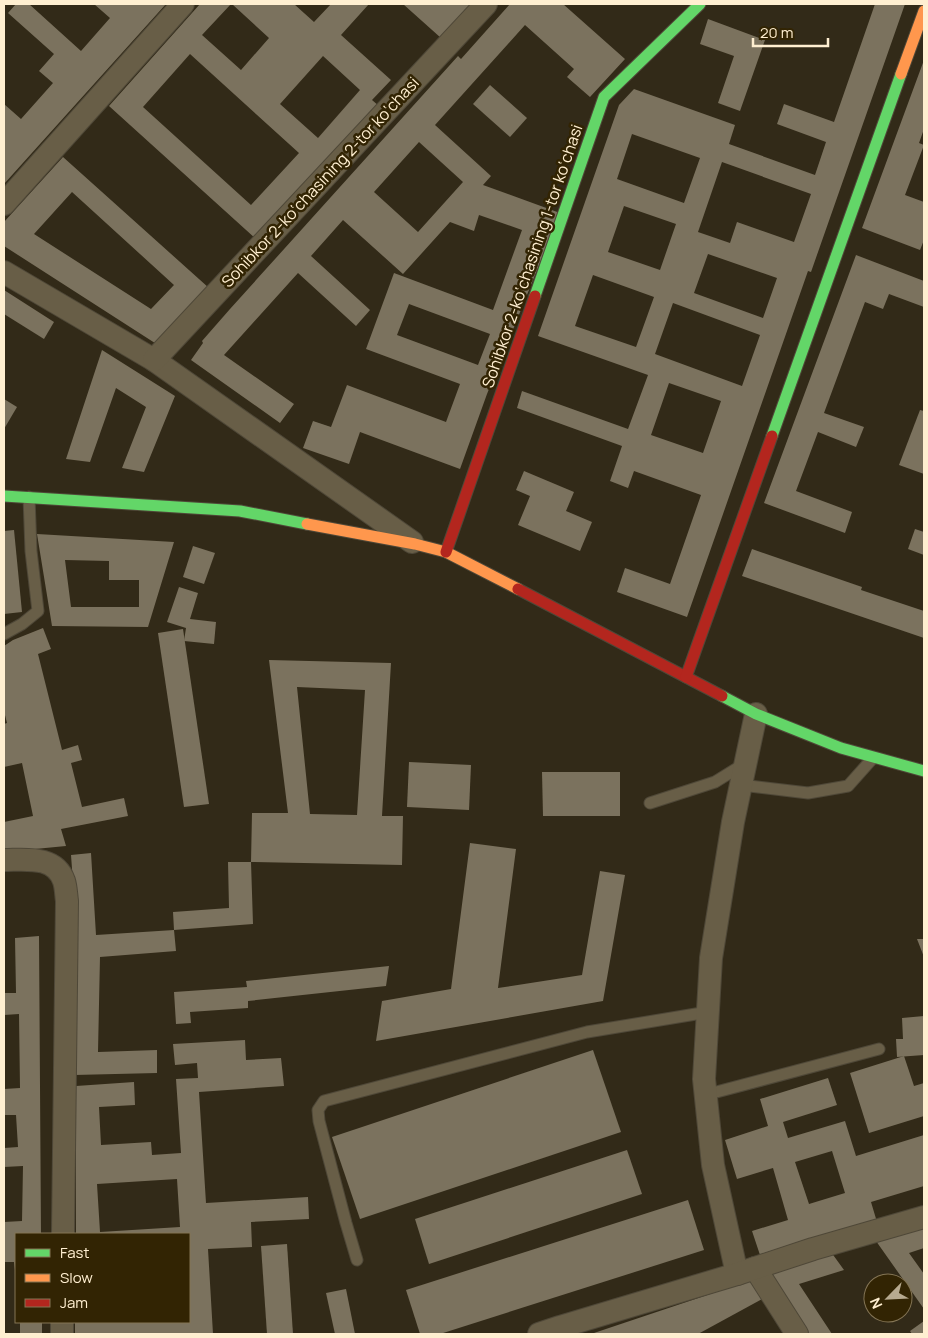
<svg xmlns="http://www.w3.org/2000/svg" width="928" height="1338" viewBox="0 0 928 1338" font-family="Manrope,sans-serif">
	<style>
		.building { fill: #7b725e; fill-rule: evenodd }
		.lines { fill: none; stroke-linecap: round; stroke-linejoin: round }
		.lane-casing { stroke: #4f4838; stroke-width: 13 }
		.street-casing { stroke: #4f4838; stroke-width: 24 }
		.fast-casing { stroke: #4f4838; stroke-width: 13 }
		.slow-casing { stroke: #4f4838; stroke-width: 13 }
		.jam-casing { stroke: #4f4838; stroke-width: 13 }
		.lane { stroke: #685e47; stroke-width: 11 }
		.street { stroke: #685e47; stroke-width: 22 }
		.fast { stroke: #63d668; stroke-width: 11 }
		.slow { stroke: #ff974d; stroke-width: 11 }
		.jam { stroke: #b3261e; stroke-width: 11 }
		.labels { text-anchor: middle; stroke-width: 5; stroke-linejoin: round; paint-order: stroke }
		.street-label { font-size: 16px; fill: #ffefd1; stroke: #322403 }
	</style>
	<rect width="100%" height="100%" fill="#322a18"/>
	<g class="building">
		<path d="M 16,4 L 29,4 L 81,51 L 110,18 L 94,4 L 166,4 L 4,184 L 4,104 L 21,119 L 53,83 L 39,71 L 54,54 L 8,13 Z"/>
		<path d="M 200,4 L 231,4 L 202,35 L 241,70 L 269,38 L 232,4 L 294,4 L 314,22 L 331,4 L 369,4 L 341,35 L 391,80 L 372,100 L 379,106 L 256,239 L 109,106 ZM 190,54 L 299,153 L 251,205 L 143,107 ZM 323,56 L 360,90 L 318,138 L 280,104 Z"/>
		<path d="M 403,4 L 471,4 L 441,38 Z"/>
		<path d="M 510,4 L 563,4 L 625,59 L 590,97 L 567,77 L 574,69 L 525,25 L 435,125 L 491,176 L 483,185 L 560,213 L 487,394 L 460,469 L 360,432 L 349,464 L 303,448 L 313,421 L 331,427 L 347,385 L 446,422 L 460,384 L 366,349 L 394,273 L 493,310 L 522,230 L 479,215 L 474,231 L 450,222 L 403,274 L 343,220 L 311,256 L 370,310 L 356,326 L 298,273 L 224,355 L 294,404 L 280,423 L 191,360 L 203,343 L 202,341 L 230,309 L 458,56 L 461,59 ZM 419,142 L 463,182 L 418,232 L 374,192 ZM 409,304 L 490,334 L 478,365 L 397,335 Z"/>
		<path d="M 875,4 L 905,4 L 811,272 L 808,271 L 687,617 L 617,592 L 625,568 L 670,584 L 701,495 L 634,471 L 628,488 L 610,481 L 622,446 L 517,408 L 522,391 L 628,429 L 648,375 L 538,336 L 619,105 L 634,89 L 735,125 L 729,144 L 815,175 L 826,142 L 777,124 L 784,104 L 834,122 ZM 632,134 L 700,158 L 684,203 L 617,179 ZM 722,162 L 811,194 L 794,242 L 737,222 L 730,243 L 698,232 ZM 624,206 L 676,224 L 660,270 L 608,252 ZM 708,254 L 777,278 L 763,318 L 694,293 ZM 593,275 L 654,297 L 636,347 L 575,326 ZM 673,303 L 760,335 L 742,386 L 655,354 ZM 669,383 L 721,401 L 703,453 L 651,435 Z"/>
		<path d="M 708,19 L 765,40 L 740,111 L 718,103 L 734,56 L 700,44 Z"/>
		<path d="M 924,60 L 924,129 L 919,143 L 924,145 L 905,195 L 924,202 L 924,240 L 920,250 L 862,228 Z"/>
		<path d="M 490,85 L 527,118 L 510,137 L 473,104 Z"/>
		<path d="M 63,157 L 209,288 L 158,345 L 4,246 L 4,222 ZM 72,192 L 174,285 L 151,309 L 34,234 Z"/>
		<path d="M 856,255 L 924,281 L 924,307 L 889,294 L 883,309 L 865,302 L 824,413 L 864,427 L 856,447 L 818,432 L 796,491 L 852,512 L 845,533 L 764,503 Z"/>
		<path d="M 4,290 L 54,322 L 44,339 L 4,314 Z"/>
		<path d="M 102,350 L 175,396 L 144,472 L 122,468 L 146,407 L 116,388 L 90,462 L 66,459 Z"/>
		<path d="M 4,399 L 17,407 L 4,429 Z"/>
		<path d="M 920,410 L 924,411 L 924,474 L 899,465 Z"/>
		<path d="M 524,471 L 574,492 L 566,511 L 592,522 L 580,551 L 518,525 L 530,496 L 516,490 Z"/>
		<path d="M 915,529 L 924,532 L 924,555 L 908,549 Z"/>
		<path d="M 14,530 L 22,612 L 4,614 L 4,531 Z"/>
		<path d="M 37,534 L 174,542 L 148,627 L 52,626 ZM 65,560 L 109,561 L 109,580 L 139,580 L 139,607 L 71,607 Z"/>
		<path d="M 193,546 L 215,553 L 204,584 L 183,577 Z"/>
		<path d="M 752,549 L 862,587 L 861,590 L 924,611 L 924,638 L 742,576 Z"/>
		<path d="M 179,587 L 198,593 L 190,619 L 216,622 L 214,644 L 184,641 L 186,628 L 167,622 Z"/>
		<path d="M 43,628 L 51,649 L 38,654 L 62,750 L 78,745 L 82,760 L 71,763 L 82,807 L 124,798 L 128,816 L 61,829 L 66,846 L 4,852 L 4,822 L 33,816 L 22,763 L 4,767 L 4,724 L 7,723 L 4,711 L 4,646 L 13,640 Z"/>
		<path d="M 183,629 L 209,804 L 184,807 L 158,633 Z"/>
		<path d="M 269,660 L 391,663 L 382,816 L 403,816 L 402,865 L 251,862 L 253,924 L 174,930 L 173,912 L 229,908 L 228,862 L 251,862 L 252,813 L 288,813 ZM 297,687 L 365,690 L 357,815 L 310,814 Z"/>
		<path d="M 409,762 L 471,765 L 469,810 L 407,807 Z"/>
		<path d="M 542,772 L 620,772 L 620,816 L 543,816 Z"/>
		<path d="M 470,843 L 516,849 L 498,988 L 582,975 L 600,871 L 625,875 L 603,1001 L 376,1041 L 382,1001 L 451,989 Z"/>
		<path d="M 91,853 L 96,935 L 174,930 L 176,951 L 100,957 L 98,1052 L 157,1050 L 157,1073 L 74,1075 L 77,937 L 71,855 Z"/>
		<path d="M 39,936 L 41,1234 L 16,1234 L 16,1270 L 15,1270 L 14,1262 L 4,1262 L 4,1222 L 22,1221 L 23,1166 L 4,1167 L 4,1148 L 18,1147 L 16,1115 L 4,1115 L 4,1089 L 20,1088 L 19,1014 L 4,1015 L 4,993 L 16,993 L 15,938 Z"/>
		<path d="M 917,939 L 924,939 L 924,957 Z"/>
		<path d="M 389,966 L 386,986 L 248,1001 L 248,1008 L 190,1012 L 191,1023 L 176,1024 L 174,992 L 247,987 L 246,981 Z"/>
		<path d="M 924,1016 L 924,1055 L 897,1057 L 896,1039 L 903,1039 L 902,1018 Z"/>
		<path d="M 245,1040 L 246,1060 L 281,1058 L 284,1086 L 199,1092 L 206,1203 L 308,1197 L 309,1219 L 251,1222 L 252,1247 L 208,1249 L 213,1334 L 75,1334 L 75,1322 L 189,1322 L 189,1234 L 76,1234 L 76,1086 L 134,1082 L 135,1105 L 99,1107 L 101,1145 L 151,1142 L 152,1155 L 181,1153 L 176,1079 L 198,1078 L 197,1063 L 175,1065 L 173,1044 ZM 177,1179 L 180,1227 L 100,1232 L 97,1184 Z"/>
		<path d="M 593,1050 L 621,1132 L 360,1219 L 332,1137 Z"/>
		<path d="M 904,1056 L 914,1086 L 924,1083 L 924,1116 L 869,1133 L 850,1073 Z"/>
		<path d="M 828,1078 L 837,1105 L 783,1122 L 788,1138 L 845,1121 L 856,1156 L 924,1135 L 924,1186 L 871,1202 L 877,1222 L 761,1258 L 752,1231 L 788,1220 L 773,1168 L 737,1179 L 725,1140 L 768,1126 L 760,1099 ZM 832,1151 L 845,1193 L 809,1204 L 795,1162 Z"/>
		<path d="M 627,1150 L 642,1194 L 429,1264 L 415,1219 Z"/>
		<path d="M 688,1200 L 704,1250 L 440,1334 L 420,1334 L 406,1290 Z"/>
		<path d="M 924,1226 L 924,1248 L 909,1253 L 924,1274 L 924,1309 L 876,1241 Z"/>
		<path d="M 287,1244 L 293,1334 L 267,1334 L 261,1246 Z"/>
		<path d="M 831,1252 L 844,1270 L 799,1284 L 832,1334 L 805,1334 L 764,1273 Z"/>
		<path d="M 752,1280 L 764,1298 L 698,1334 L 591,1334 Z"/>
		<path d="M 346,1289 L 355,1334 L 335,1334 L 326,1293 Z"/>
		<path d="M 924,1321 L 924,1334 L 912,1334 L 910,1331 Z"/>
		<rect x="20" y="1322" width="22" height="12"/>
	</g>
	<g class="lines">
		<defs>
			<g id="lane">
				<path d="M 4,634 L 22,624 L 38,611 L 31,551 L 29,497"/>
				<path d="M 741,785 L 808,793 L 848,786 L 873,758"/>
				<path d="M 650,803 L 715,782 L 744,764"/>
				<path d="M 705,1095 L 879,1049"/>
				<path d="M 357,1260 L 346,1223 L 319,1121 L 318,1110 L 324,1101 L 587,1032 L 708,1012"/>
			</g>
			<g id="street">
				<path d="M 4,204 L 183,4"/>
				<path d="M 4,272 L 154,360 L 412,542"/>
				<path d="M 154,360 L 486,4"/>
				<path d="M 4,860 C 26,860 55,855 64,881 C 66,887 66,894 67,901 L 63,1234"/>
				<path d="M 755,1268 L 797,1334"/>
				<path d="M 737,1274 L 713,1165 L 704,1079 L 711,958 L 733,822 L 756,714"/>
				<path d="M 62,1334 L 62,1322"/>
				<path d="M 539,1334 L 560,1327 L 737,1274 L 813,1249 L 924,1217"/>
			</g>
			<g id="fast">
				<path d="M 535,296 L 604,97 L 700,4"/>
				<path d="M 772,436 L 901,74"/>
				<path d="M 4,496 L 240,511 L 307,524"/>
				<path d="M 722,696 L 756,714 L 841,748 L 924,771"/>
			</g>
			<g id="slow">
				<path d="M 901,74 L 924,11"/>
				<path d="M 307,524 L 415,544 L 446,552 L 518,589"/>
			</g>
			<g id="jam">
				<path d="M 446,552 L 535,296"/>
				<path d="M 518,589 L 722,696"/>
				<path d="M 686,677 L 772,436"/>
			</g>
		</defs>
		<use href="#lane" class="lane-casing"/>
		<use href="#street" class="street-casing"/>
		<use href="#fast" class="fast-casing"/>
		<use href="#slow" class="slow-casing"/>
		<use href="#jam" class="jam-casing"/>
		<use href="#lane" class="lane"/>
		<use href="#street" class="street"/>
		<use href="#fast" class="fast"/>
		<use href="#slow" class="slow"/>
		<use href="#jam" class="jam"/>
	</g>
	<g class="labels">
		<g class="street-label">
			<text transform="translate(320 182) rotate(-47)" y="6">Sohibkor 2-ko‘chasining 2-tor ko‘chasi</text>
			<text transform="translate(532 256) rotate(-71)" y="6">Sohibkor 2-ko‘chasining 1-tor ko‘chasi</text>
		</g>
	</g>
	<rect width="928" height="1338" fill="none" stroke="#ffefd1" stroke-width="10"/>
	<rect x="15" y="1233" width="175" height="90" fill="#322403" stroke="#847555"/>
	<rect x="25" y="1249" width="25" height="8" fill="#63d668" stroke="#847555"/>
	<text x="60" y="1258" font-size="15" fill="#ffefd1">Fast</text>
	<rect x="25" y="1274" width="25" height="8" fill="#ff974d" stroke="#847555"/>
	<text x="60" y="1283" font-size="15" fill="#ffefd1">Slow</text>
	<rect x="25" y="1299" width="25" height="8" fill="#b3261e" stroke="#847555"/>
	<text x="60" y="1308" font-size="15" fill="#ffefd1">Jam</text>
	<g transform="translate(888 1298) rotate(246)"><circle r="24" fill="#322403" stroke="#847555"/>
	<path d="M0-4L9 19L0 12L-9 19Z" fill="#b7aa90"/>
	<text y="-8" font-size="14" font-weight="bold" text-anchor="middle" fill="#ffefd1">N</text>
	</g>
	<path d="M753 38v8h75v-8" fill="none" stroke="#ffefd1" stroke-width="2.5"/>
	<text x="760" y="38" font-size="15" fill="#ffefd1" stroke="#322403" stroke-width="4" paint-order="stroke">20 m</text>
</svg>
